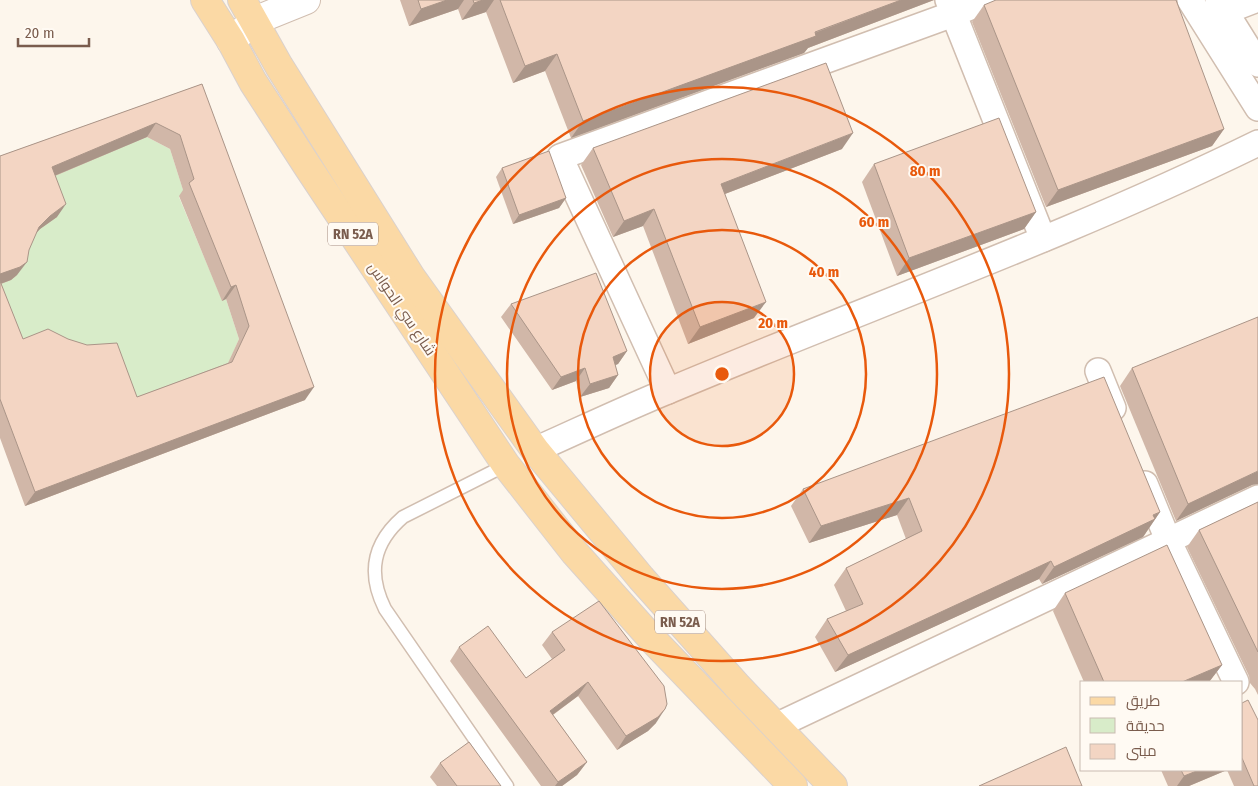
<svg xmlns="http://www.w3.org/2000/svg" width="1258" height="786" viewBox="0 0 1258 786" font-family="'Fira Sans Condensed',Cairo,sans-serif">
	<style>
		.green { fill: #d8ecc9 }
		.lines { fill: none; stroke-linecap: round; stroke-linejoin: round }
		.service-casing { stroke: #d1beb0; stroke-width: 15 }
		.minor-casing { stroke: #d1beb0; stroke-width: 28 }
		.tertiary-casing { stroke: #d1beb0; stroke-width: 30 }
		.primary-casing { stroke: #dad1cd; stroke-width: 30 }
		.service { stroke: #fff; stroke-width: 12 }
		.minor { stroke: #fff; stroke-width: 25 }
		.tertiary { stroke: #fff; stroke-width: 28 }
		.primary { stroke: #fbd9a5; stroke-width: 28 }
		.wall { fill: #d1b7a8; fill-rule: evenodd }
		.shaded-wall { fill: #aa9588 }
		.building { fill: #f3d5c3; stroke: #aa9588 }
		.ring { fill: none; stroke: #e8590c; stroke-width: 2.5 }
		.labels { text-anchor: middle; stroke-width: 4; stroke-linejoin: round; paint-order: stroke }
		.shield { fill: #fffaf3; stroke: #a28b7f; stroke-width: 1 }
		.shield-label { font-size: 14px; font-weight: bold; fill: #7a5c4d }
		.street-label { font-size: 15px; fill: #7a5c4d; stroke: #fffaf3 }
		.centre { fill: #e8590c; stroke: #fffaf3; stroke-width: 2.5 }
		.ring-label { font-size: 15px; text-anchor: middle; font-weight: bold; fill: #e8590c; stroke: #fffaf3; stroke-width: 4; stroke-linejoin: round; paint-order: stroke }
	</style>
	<rect width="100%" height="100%" fill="#fdf6ec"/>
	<path class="green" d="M 147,137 L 170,149 L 184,193 L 179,197 L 222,300 L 226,299 L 239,339 L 223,375 L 128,411 L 14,353 L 0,318 L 0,197 Z"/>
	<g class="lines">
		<defs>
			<path id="service" d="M 506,465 L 403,517 C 373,543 367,573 385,609 L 507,786"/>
			<g id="minor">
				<path d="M 948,0 L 1043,239"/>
				<path d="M 1190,0 L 1258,108"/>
				<path d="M 1218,0 L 1258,64"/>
				<path d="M 1208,18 L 1255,0"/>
				<path d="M 1098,371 L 1113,408"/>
				<path d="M 668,391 L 560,157 L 953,14 L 988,0"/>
				<path d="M 535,450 C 580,430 624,409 668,391 C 865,308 1066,237 1258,143"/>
				<path d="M 1145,484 L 1168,540 L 1236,682"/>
				<path d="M 776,726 L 1258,498"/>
			</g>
			<path id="tertiary" d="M 231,41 L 254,21 L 306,0"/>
			<g id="primary">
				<path d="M 205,0 L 231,41 L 253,82 L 308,167 L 506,465 L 575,553 L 652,639 L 793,786"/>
				<path d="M 242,0 L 279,66 L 411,277 L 535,450 L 641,578 L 738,687 L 833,786"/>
			</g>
		</defs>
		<use href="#service" class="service-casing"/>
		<use href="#minor" class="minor-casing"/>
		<use href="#tertiary" class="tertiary-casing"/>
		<use href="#primary" class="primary-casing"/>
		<use href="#service" class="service"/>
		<use href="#minor" class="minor"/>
		<use href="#tertiary" class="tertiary"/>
		<use href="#primary" class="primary"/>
	</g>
	<g class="wall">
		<path d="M 400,0 L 934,0 L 808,48 L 804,53 L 571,138 L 545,71 L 513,83 L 486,12 L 462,20 L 458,9 L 409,26 Z"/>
		<path d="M 984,5 L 1224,129 L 1212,146 L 1046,207 L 972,22 Z"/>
		<path d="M 202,84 L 305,400 L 25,506 L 0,438 L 0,156 ZM 147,137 L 170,149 L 183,190 L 179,196 L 222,301 L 226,299 L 239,339 L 228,363 L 137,397 L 23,339 L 1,284 L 11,280 L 17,275 L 36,233 L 40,229 L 57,217 L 55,176 Z"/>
		<path d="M 593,148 L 842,149 L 725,194 L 754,318 L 688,344 L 643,226 L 613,237 L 581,165 Z"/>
		<path d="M 874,164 L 1036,212 L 1024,229 L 897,276 L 862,182 Z"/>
		<path d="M 502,168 L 566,198 L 559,208 L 513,224 L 496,177 Z"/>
		<path d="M 511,304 L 627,351 L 618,364 L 615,365 L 618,375 L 609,388 L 580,397 L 576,381 L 552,390 L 501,317 Z"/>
		<path d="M 1132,368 L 1252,485 L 1176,521 L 1120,386 Z"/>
		<path d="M 803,489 L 1160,512 L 1143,537 L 1042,584 L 1039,579 L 835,672 L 815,637 L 827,619 L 846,611 L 834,585 L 846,568 L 906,539 L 897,515 L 809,543 L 791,506 Z"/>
		<path d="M 1258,502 L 1258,695 L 1255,689 L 1250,683 L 1249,676 L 1187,547 L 1199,530 Z"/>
		<path d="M 1065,593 L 1222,665 L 1209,682 L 1084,682 L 1053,611 Z"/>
		<path d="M 552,632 L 656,723 L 648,731 L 617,750 L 578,696 L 553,715 L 587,762 L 577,775 L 562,786 L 541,786 L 450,661 L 459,647 L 526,678 L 552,659 L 542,645 Z"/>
		<path d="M 1242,703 L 1257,719 L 1258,786 L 1234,786 L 1227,770 L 1242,770 Z"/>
		<path d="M 440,763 L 501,786 L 437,786 L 430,777 Z"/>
		<path d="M 1161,770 L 1227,770 L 1189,786 L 1168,786 Z"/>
	</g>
	<g class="shaded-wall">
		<path d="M 447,0 L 464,0 L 458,9 L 409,26 L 421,9 Z"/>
		<path d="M 483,0 L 494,0 L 486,12 L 462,20 L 474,3 Z"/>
		<path d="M 901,0 L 934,0 L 808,48 L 804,53 L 571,138 L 583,121 Z"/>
		<path d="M 557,54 L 545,71 L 513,83 L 525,66 Z"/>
		<path d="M 156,123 L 147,137 L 42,181 L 52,167 Z"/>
		<path d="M 1224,129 L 1212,146 L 1046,207 L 1058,190 Z"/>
		<path d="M 853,133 L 842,149 L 709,200 L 721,184 Z"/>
		<path d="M 566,198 L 559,208 L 513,224 L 519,215 Z"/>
		<path d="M 66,204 L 57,217 L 40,229 L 29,241 L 39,227 L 50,216 Z"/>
		<path d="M 654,209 L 643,226 L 613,237 L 624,221 Z"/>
		<path d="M 1036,212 L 1024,229 L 897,276 L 909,258 Z"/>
		<path d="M 27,262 L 17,275 L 11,280 L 0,284 L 0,274 Z"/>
		<path d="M 236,285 L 226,299 L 222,301 L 231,287 Z"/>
		<path d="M 766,302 L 754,318 L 688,344 L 700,327 Z"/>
		<path d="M 627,351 L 618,364 L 604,370 L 613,357 Z"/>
		<path d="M 585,368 L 576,381 L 552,390 L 561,377 Z"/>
		<path d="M 618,375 L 609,388 L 580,397 L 590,384 Z"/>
		<path d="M 314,387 L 305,400 L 25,506 L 35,492 Z"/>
		<path d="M 1258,471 L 1258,484 L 1252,485 L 1176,521 L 1188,504 Z"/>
		<path d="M 909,498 L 897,515 L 809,543 L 821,526 Z"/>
		<path d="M 1160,512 L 1143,537 L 1042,584 L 1054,567 Z"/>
		<path d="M 1051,561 L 1039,579 L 835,672 L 848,655 Z"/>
		<path d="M 1222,665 L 1209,682 L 1182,682 Z"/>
		<path d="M 588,682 L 578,696 L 540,724 L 550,711 Z"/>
		<path d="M 665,709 L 656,723 L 648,731 L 617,750 L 626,736 Z"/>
		<path d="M 587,762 L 577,775 L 562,786 L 555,786 L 558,782 Z"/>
		<path d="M 1199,770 L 1227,770 L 1189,786 L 1177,786 L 1184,776 Z"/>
	</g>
	<g class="building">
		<path d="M 418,0 L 447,0 L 421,9 Z"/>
		<path d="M 473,0 L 483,0 L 474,3 Z"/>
		<path d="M 500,0 L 901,0 L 815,32 L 816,36 L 583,121 L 557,54 L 525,66 Z"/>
		<path d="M 996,0 L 1176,0 L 1224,129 L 1058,190 L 984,5 Z"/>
		<path d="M 826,63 L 853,133 L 721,184 L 766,302 L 700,327 L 654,209 L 624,221 L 593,148 Z"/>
		<path d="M 202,84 L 314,387 L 35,492 L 0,399 L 0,281 L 23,339 L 48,329 L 68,339 L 87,345 L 117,343 L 137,397 L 232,362 L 249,326 L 236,285 L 231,287 L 189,183 L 194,179 L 180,135 L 156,123 L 52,167 L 66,204 L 50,216 L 39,227 L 29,250 L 27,262 L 20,267 L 0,274 L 0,156 Z"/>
		<path d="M 999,118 L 1036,212 L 909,258 L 874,164 Z"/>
		<path d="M 549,151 L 566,198 L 519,215 L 502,168 Z"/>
		<path d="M 596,273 L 627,351 L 613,357 L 618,375 L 590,384 L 585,368 L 561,377 L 511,304 Z"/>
		<path d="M 1258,317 L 1258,471 L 1188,504 L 1132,368 Z"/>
		<path d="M 1104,377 L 1160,512 L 1153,515 L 1155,519 L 1054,567 L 1051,561 L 848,655 L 827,619 L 863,604 L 846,568 L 922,531 L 909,498 L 821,526 L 803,489 Z"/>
		<path d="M 1258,502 L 1258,652 L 1199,530 Z"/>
		<path d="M 1167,545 L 1222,665 L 1182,682 L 1104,682 L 1065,593 Z"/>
		<path d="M 599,601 L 664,686 L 667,704 L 665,709 L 658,717 L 626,736 L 588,682 L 550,711 L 587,762 L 558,782 L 459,647 L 488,626 L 526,678 L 565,650 L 552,632 Z"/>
		<path d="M 1248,700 L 1258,720 L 1258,786 L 1254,786 L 1242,758 L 1242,703 Z"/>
		<path d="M 469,742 L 501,786 L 457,786 L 440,763 Z"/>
		<path d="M 1066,747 L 1082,786 L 979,786 Z"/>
		<path d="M 1181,770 L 1199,770 L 1184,776 Z"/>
	</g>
	<circle cx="722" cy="374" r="72" fill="#e8590c" fill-opacity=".12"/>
	<g class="ring">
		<circle cx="722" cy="374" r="72"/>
		<circle cx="722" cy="374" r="144"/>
		<circle cx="722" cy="374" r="215"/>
		<circle cx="722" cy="374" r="287"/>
	</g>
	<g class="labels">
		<g class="shield">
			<rect x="328" y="222.5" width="50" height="23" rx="4"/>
			<rect x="655" y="610.5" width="50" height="23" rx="4"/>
		</g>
		<g class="shield-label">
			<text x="353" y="239">RN 52A</text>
			<text x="680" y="627">RN 52A</text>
		</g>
		<g class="street-label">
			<text transform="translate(402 309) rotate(56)" y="5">شارع سي الحواس</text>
		</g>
	</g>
	<circle cx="722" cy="374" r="8" class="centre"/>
	<g class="ring-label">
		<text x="925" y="176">80 m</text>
		<text x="874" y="227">60 m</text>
		<text x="824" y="277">40 m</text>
		<text x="773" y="328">20 m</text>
	</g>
	<rect x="1080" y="681" width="162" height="90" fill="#fffaf3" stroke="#cabbb1"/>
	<rect x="1090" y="697" width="25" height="8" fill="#fbd9a5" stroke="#cabbb1"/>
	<text x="1126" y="706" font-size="15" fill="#7a5c4d">طريق</text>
	<rect x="1090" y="718" width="25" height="15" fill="#d8ecc9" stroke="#cabbb1"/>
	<text x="1126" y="731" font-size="15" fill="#7a5c4d">حديقة</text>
	<rect x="1090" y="744" width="25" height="15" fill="#f3d5c3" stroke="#cabbb1"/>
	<text x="1126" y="756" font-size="15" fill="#7a5c4d">مبنى</text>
	<path d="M18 38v8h71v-8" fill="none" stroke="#7a5c4d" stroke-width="2.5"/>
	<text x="25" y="38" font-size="15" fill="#7a5c4d" stroke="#fffaf3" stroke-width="4" paint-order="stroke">20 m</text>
</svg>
